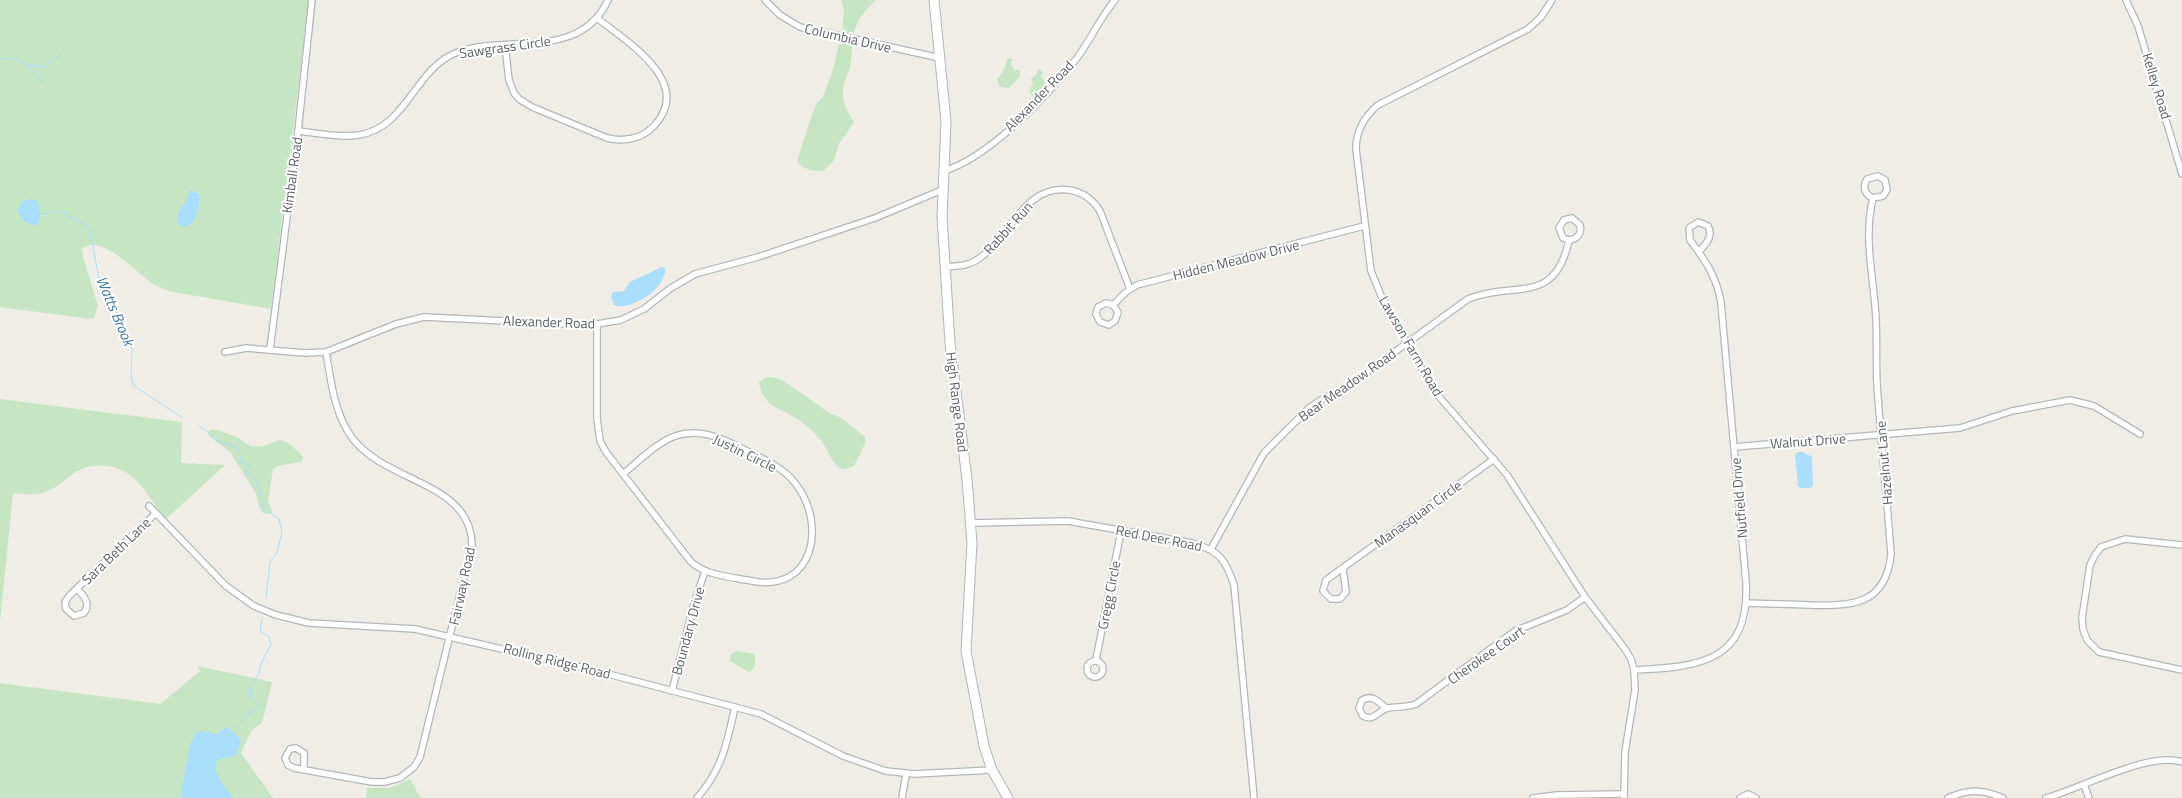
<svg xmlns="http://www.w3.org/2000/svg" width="2182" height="798" viewBox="0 0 2182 798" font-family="'Titillium Web',sans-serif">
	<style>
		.green { fill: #c6e6c3 }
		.water { fill: #a9defd }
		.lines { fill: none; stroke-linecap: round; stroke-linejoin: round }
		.stream { stroke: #a9defd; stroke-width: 1 }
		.street-casing { stroke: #b3b7ba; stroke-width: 8 }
		.secondary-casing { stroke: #b2b6ba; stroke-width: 11 }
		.street { stroke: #fff; stroke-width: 5.5 }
		.secondary { stroke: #fff; stroke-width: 9 }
		.labels { text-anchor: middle; stroke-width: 4; stroke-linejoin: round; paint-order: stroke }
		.street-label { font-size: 14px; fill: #5e6266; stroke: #fff }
		.water-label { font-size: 15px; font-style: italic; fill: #427aa7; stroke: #fff }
	</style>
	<rect width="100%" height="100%" fill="#efede6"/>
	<g class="green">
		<path d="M 0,0 L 309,0 L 271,309 L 168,291 C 164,289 159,287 154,285 C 139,275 101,232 82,249 L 83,257 L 98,306 L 94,318 L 91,319 L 0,307 Z"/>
		<path d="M 841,0 L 876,0 C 849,26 855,32 850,67 C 848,74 844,82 843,89 C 841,101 848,113 854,122 L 839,144 L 834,160 L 823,171 C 813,171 803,170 797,161 L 810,120 L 817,103 L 823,97 L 834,66 L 842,30 L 844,10 Z"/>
		<path d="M 1012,58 L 1011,64 L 1014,70 L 1020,70 L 1020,76 L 1009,88 L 1000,87 L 997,80 L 1005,68 L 1007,59 Z"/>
		<path d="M 1038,68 L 1043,72 L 1041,75 L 1043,80 L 1048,85 L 1042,88 L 1040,96 L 1033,103 L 1032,96 L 1029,91 L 1033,84 L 1031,79 L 1036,75 Z"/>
		<path d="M 772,377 L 782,380 L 830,413 L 841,418 L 865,437 L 865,444 L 854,466 L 845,469 L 839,468 C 832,462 829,453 824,445 C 820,439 814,432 808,427 C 789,408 763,412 759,382 L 765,378 Z"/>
		<path d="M 0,399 L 182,422 L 181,463 L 225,465 L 166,519 C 155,507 147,491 135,479 C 118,464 93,461 74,473 C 65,479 58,487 48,491 C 37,496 25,494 13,493 L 0,622 Z"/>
		<path d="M 213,429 C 221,432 231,434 239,438 C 244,441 245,445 252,446 C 280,449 274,425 303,457 L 302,462 L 281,465 L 273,469 L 268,501 L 273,513 L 265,514 L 260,509 L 256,494 L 230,452 L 209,436 L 208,431 Z"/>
		<path d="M 737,651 L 755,654 L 755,665 L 753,670 L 748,672 L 730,661 L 731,654 Z"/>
		<path d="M 197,666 L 272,682 L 262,723 L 252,730 L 241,753 L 273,798 L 0,798 L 0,683 L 160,704 L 200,671 Z"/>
		<path d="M 410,779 L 420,797 L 425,798 L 366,798 L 367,788 L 390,788 Z"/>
	</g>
	<g class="water">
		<path d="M 190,190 L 199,194 C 200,205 197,224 185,227 L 178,225 C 175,214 180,210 186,202 C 188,198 188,194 190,190 Z"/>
		<path d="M 29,199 L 38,201 L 40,214 L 38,226 L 24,222 L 17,210 L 23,201 Z"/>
		<path d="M 662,267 L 665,269 C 667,287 631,312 614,305 L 611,296 L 613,292 L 624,291 L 630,282 Z"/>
		<path d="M 1798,452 L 1803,452 L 1812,457 L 1813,485 L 1810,488 L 1801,488 L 1798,486 L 1795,455 Z"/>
		<path d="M 226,727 L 239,737 L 240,744 L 236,755 L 217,760 C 212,776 225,785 233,798 L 180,798 L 190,745 L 194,735 L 201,731 L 218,734 Z"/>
	</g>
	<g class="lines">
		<g class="stream">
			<path d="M 0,59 L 15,58 L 27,65 L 44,67 L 61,54"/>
			<path d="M 28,67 L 43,83"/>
			<path d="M 41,214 L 64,211 L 65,215 L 82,223 L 89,228 L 100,283 L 120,318 L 132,350 L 131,376 L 134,386 L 183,418"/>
			<path d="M 199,427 C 207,430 210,435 216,440 C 223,445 228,441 239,450 L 241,462 L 249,465 L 245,471 C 261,478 260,497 265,510 L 279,519 L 282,532 L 277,553 L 270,562 L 266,598"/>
			<path d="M 234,734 L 246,715 L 256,709 L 258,704 L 251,698 L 250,686 L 258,675 L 263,659 L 271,645 L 269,637 L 260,631 L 262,618"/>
		</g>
		<defs>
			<g id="street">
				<path d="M 765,0 L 780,15 L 800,27 L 940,58"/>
				<path d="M 1552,0 L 1541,17 L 1528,29 L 1378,105 C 1365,116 1356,131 1356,149 L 1371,271 L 1382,298 L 1407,343 L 1435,392 L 1507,475 L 1585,597 L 1625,649 L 1631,659 L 1634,670 L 1635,690 L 1625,752 L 1624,798"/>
				<path d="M 2126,0 L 2138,26 L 2182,174"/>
				<path d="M 505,46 L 509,80 L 514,93 L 519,99 L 532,107 L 607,138 C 623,142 641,139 653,127 C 696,83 627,42 597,18"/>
				<path d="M 298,131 C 317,133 339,138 359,135 C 407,128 415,67 458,52 C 509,34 580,61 608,0"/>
				<path d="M 944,171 C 990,157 1047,96 1077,58 C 1091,39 1100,18 1115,0"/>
				<path d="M 945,267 C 959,266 970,266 981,257 C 1011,235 1025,184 1069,190 C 1083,192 1093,200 1100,211 L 1130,289"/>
				<path d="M 1113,305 L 1106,303 L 1098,307 L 1096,314 L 1100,322 L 1109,325 L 1115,321 L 1118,312 L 1113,305 L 1126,292 L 1137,285 L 1364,226"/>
				<path d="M 597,324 L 597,418 L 600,441 L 606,452 L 691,562 C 707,576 732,577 752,581 C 815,593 827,523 795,483 C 782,466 759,457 741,448 C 720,437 698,428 675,436 C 656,443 639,461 623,474"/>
				<path d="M 270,349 L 298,131 L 312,0"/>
				<path d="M 225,352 L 246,348 L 305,353 L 326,352 L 396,324 L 424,317 L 562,324 L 597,324 L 621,320 L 644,309 L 671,288 L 695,274 L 758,257 L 875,218 L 942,190"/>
				<path d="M 1734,447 L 1960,428 L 2012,411 L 2070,400 L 2094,406 L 2140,434"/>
				<path d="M 149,506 L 226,586 L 254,606 L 276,615 L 309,623 L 415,629 L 589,669 L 761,714 L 843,756 L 886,771 L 914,774 L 992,770"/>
				<path d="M 970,523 L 1068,521 L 1192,543 C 1219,550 1226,560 1234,585 L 1254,798"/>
				<path d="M 2182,545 L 2125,539 L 2101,547 L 2095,555 L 2090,565 L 2082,618 L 2083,629 L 2087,640 L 2099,652 L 2182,670"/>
				<path d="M 1211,549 L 1264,453 L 1309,408 L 1324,398 L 1341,391 L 1468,299 C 1514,280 1555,307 1569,240 C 1578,239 1582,233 1580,225 L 1572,218 L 1564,220 L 1559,228 L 1563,238 L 1569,240"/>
				<path d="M 1343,569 L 1346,592 L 1340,599 L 1331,599 L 1323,591 L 1326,580 L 1494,459"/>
				<path d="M 77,589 C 84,596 91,603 84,613 L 74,616 L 66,609 L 65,602 L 69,596 L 155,514"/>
				<path d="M 1746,603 C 1767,604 1788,604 1809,605 C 1851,606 1886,606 1891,554 C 1887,498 1881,441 1877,384 C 1876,362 1877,341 1876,319 C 1874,278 1863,239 1873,198 L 1883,196 L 1887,190 L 1885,180 L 1878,176 L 1867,179 C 1862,187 1865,195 1873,198"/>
				<path d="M 1096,660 L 1121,531"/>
				<circle cx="1095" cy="669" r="8"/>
				<path d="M 1634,670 C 1700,667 1750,662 1746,582 L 1721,303 C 1717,277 1705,260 1690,240 L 1689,228 L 1698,222 L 1708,226 C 1714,237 1705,244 1699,252"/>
				<path d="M 672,691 L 693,607 L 705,571"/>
				<path d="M 1386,708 C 1379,702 1372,694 1362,700 L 1359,708 L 1363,716 C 1375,722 1378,710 1388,708 C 1397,706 1406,708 1416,704 L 1515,631 L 1567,610 L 1585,597"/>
				<path d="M 304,770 L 304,753 L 296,748 L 290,749 L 285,758 L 288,765 L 294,768 L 372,782 L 384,782 L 400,778 L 414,767 L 420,757 L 472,545 C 471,482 387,483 353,439 C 334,414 331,381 326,352"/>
				<path d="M 2084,785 L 2089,798"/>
				<path d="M 697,798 C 722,770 727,743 735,707"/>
				<path d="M 902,798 L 906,774"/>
				<path d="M 1533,798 L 1557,795 L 1624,794"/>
				<path d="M 1740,798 L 1748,794 L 1756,798"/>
				<path d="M 1948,798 C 1968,789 1982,789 2003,798"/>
				<path d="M 2046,798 C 2080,789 2149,751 2182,762"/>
			</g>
			<path id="secondary" d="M 934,0 L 946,121 L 942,217 L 950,343 L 967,479 L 972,543 L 966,651 L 984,746 L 992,770 L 1008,798"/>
		</defs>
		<use href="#street" class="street-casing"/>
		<use href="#secondary" class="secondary-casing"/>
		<use href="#street" class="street"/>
		<use href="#secondary" class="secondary"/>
	</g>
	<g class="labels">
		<g class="street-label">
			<text transform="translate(848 38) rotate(13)" y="5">Columbia Drive</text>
			<text transform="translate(505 47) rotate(-8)" y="5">Sawgrass Circle</text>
			<text transform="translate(2157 86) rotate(73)" y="5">Kelley Road</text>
			<text transform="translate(1039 96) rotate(-46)" y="5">Alexander Road</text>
			<text transform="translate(292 175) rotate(-82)" y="5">Kimball Road</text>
			<text transform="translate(1008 228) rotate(-48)" y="5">Rabbit Run</text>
			<text transform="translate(1236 260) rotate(-14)" y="5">Hidden Meadow Drive</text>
			<text transform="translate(549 322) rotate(2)" y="5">Alexander Road</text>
			<text transform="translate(1411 346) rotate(60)" y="5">Lawson Farm Road</text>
			<text transform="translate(1347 385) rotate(-35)" y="5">Bear Meadow Road</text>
			<text transform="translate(957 402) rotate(83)" y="5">High Range Road</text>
			<text transform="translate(1808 441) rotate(-4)" y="5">Walnut Drive</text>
			<text transform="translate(745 453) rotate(26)" y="5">Justin Circle</text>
			<text transform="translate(1884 463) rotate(-95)" y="5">Hazelnut Lane</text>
			<text transform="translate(1739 498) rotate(-95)" y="5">Nutfield Drive</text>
			<text transform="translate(1418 514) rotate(-36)" y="5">Manasquan Circle</text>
			<text transform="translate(1159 538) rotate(11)" y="5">Red Deer Road</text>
			<text transform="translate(116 551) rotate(-44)" y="5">Sara Beth Lane</text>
			<text transform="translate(462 586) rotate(-78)" y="5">Fairway Road</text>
			<text transform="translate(1109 595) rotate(-79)" y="5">Gregg Circle</text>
			<text transform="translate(688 631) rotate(-75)" y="5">Boundary Drive</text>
			<text transform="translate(1486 655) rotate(-35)" y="5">Cherokee Court</text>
			<text transform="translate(557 661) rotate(14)" y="5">Rolling Ridge Road</text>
		</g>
		<g class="water-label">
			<text transform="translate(115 311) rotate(67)" y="5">Watts Brook</text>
		</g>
	</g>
</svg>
